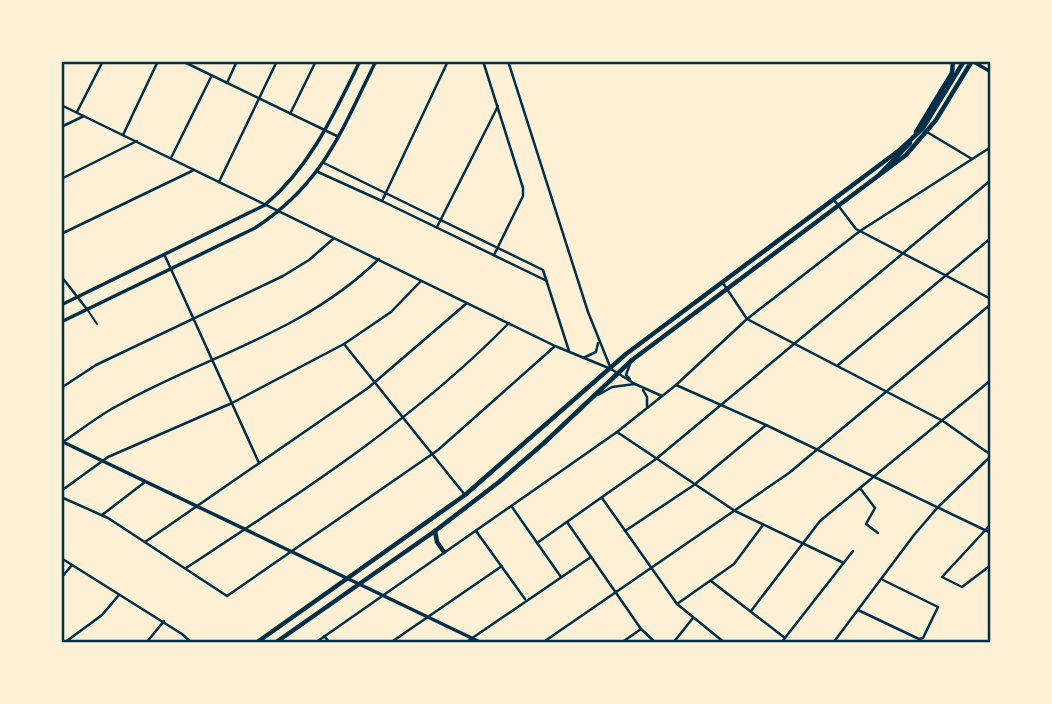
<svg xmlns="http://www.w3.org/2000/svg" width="1052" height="704" viewBox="0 0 1052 704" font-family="'PT Sans',sans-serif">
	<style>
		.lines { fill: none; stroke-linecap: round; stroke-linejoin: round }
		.service { stroke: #003049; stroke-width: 2 }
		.minor { stroke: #003049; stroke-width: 2.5 }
		.secondary { stroke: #003049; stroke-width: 3.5 }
		.primary { stroke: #003049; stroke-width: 4.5 }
		.neatline { fill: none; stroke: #003049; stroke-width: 2.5 }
	</style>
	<rect width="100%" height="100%" fill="#fdf0d5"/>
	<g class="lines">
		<path class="service" d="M 87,309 L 97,324"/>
		<g class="minor">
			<path d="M 182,61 L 339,137"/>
			<path d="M 483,61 L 523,188 L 523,196 L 494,255"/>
			<path d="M 508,61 L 588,312 L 611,369"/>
			<path d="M 227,83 L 237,61"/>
			<path d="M 61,105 L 555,346 L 611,369 L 635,384 L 662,396"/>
			<path d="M 77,112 L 103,61"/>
			<path d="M 290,114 L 316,61"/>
			<path d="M 61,127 L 84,116"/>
			<path d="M 927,132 L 972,159"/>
			<path d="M 123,135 L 158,61"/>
			<path d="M 171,158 L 211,77"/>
			<path d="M 324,163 L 543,270 L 569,351"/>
			<path d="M 318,172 L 382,201 L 547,281"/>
			<path d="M 61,179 L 137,141"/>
			<path d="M 219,182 L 277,61"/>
			<path d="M 834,200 L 856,229 L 991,299"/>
			<path d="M 382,201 L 448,61"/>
			<path d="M 437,227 L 498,106"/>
			<path d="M 61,234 L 194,170"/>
			<path d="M 165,256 L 259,463"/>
			<path d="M 61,276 L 86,308"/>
			<path d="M 723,283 L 747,319 L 943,421 L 991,455"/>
			<path d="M 344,344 L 465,495"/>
			<path d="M 583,358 L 596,352 L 598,343"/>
			<path d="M 630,364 L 626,375 L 630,379"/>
			<path d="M 838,365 L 991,238"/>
			<path d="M 676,385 L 766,425 L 991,533"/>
			<path d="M 61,388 L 96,365 L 283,276 L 309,260 L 333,239"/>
			<path d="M 643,390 L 647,397 L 647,406"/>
			<path d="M 598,395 L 612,387 L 635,384"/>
			<path d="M 617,432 L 735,511 L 844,563"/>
			<path d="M 63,442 C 81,430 98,416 117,406 C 207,355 302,334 379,259"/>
			<path d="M 860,488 L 875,508 L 866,524 L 878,533"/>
			<path d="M 61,491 L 108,457 L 232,403 L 344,344 L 391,312 L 421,281"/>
			<path d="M 61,497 L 108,518 L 227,596 L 438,450 L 554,347"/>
			<path d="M 602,498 L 677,604 L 725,643"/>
			<path d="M 512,507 L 561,577"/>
			<path d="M 102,515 L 145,482"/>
			<path d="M 567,522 L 641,629 L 656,643"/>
			<path d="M 991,524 L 942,577 L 962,587 L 991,565"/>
			<path d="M 476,531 L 525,599"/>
			<path d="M 625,531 L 694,485 L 765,426"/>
			<path d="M 145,542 L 368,388 L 467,303"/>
			<path d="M 537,543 L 656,459 L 991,180"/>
			<path d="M 61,558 L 182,634 L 192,643"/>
			<path d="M 186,568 C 299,494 414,420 509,323"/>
			<path d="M 61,578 L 72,565"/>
			<path d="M 711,581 L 785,638"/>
			<path d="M 677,604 L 734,564 L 763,525"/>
			<path d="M 858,610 L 919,639 L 923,638 L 938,607 L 883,580"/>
			<path d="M 751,611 L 820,521 L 991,380"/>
			<path d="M 324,636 L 330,643"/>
			<path d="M 64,643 L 102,615 L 119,595"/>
			<path d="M 146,643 L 164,621"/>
			<path d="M 315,643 L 617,432 L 676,385 L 747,319 L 860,231 L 991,147"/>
			<path d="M 390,643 L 502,566"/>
			<path d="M 465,643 L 591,557"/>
			<path d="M 542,643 L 789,473 L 991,304"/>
			<path d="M 621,643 L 641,629"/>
			<path d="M 673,643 L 693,618"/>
			<path d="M 781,643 L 853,551"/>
			<path d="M 833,643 L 914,535 L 938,507 L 991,456"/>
		</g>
		<g class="secondary">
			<path d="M 972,61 L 991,72"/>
			<path d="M 61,305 L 265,205 C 311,166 334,114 360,61"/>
			<path d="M 61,322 L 255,228 C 324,183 341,131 376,61"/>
			<path d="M 61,441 L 482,643"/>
		</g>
		<g class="primary">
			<path d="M 916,132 L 952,73 L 953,61"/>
			<path d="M 880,174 L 910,143"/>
			<path d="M 435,531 L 437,542 L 444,552"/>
			<path d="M 256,643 L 465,495 L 626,354 L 901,149 L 923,128 L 964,61"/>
			<path d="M 275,643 L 435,531 L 499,482 L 544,443 L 632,360 L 906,155 L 936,120 L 972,61"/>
		</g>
	</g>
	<rect width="1052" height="704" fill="none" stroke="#fdf0d5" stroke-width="126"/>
	<rect x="63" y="63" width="926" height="578" class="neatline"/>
</svg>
